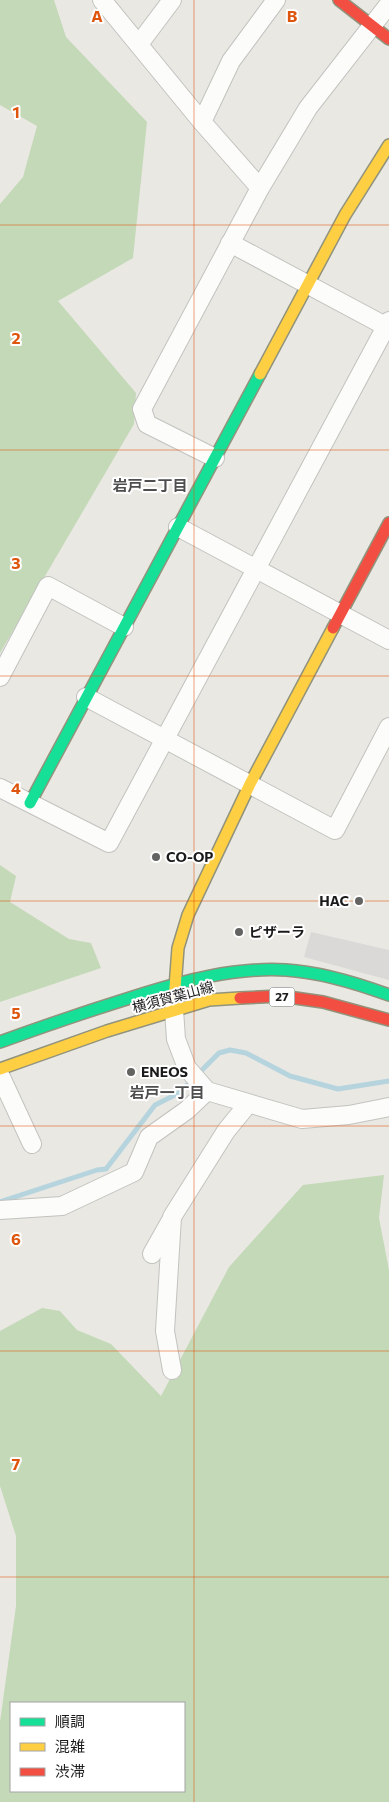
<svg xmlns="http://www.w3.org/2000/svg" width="389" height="1802" viewBox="0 0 389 1802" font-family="Commissioner,'Noto Sans JP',sans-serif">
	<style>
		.forest { fill: #c4d9b8; fill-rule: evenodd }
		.parking { fill: #dad9d7 }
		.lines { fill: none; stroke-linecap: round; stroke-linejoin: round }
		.stream { stroke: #b6d4dd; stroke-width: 5 }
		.street-casing { stroke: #c2c2bf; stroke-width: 20 }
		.fast-casing { stroke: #91937c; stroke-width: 14 }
		.slow-casing { stroke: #91937c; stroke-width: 14 }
		.jam-casing { stroke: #91937c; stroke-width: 14 }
		.street { stroke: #fcfcfb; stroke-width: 18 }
		.fast { stroke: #16e098; stroke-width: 11 }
		.slow { stroke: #ffcf43; stroke-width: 11 }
		.jam { stroke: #f24e42; stroke-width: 11 }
		.grid { fill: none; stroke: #de560d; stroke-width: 1; stroke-opacity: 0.55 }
		.poi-dot { fill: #636361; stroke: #fff; stroke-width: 2 }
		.labels { text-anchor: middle; stroke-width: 4; stroke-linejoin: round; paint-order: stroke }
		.shield { fill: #fff; stroke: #5f5f5f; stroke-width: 1 }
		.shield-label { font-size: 12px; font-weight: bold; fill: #1b1b1b }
		.poi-label { font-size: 14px; font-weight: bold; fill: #1b1b1b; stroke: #fff; text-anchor: start }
		.street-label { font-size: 14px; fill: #1b1b1b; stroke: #fff }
		.neighbourhood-label { font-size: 15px; font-weight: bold; fill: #4e4e4e; stroke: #fff }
		.grid-label { font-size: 16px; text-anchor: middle; font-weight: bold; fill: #de560d; stroke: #fff; stroke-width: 4; stroke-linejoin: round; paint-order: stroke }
	</style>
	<rect width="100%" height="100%" fill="#eae8e3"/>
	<g class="forest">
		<path d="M 0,0 L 54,0 L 66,37 L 147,122 L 133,258 L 58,301 L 136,393 L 134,424 L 0,653 L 0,204 L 23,177 L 37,126 L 0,105 Z"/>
		<path d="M 0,865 L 16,876 L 10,902 L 69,939 L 91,943 L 101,968 L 0,1002 Z"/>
		<path d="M 384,1175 L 379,1218 L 389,1270 L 389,1802 L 0,1802 L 0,1722 L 16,1606 L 16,1536 L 0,1486 L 0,1331 L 42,1308 L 60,1311 L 77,1330 L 111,1344 L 161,1396 L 229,1267 L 303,1185 ZM 11,1703 L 184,1703 L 184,1791 L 11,1791 Z"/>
	</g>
	<path class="parking" d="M 311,932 L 389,950 L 389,980 L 304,957 Z"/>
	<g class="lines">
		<path class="stream" d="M 0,1202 L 97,1170 L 106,1169 L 155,1105 L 179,1093 L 219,1053 L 230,1050 L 246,1053 L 290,1076 L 338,1089 L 389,1081"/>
		<defs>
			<g id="street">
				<path d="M 102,0 L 202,122 L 260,188"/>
				<path d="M 139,44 L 172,0"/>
				<path d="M 202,122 L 231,61 L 276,0"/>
				<path d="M 230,243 L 389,328"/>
				<path d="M 215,458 L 147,424 L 142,409 L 260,188 L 308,108 L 389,4"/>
				<path d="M 178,527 L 389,640"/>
				<path d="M 0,677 L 48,586 L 124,627"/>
				<path d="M 86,697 L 335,830 L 389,727"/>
				<path d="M 0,788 L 109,843 L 389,321"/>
				<path d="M 174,1010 L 176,1039 L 187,1068 L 207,1091 L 302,1119 L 349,1115 L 389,1107"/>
				<path d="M 0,1075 L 32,1144"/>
				<path d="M 0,1210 L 62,1206 L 134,1172 L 149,1137 L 187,1110 L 207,1091"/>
				<path d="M 152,1254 L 170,1222"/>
				<path d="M 172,1370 L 165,1331 L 172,1217 L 226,1131 L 248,1104"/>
			</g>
			<g id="fast">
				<path d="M 30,803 L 260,374"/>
				<path d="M 0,1042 C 44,1026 88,1011 133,997 C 183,981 234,967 286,970 C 321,972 356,983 389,995"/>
			</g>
			<g id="slow">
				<path d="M 260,374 L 345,215 L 389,145"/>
				<path d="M 174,1001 L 178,948 L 188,915 L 250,784 L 333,628"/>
				<path d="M 0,1069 L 107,1031 L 209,1000 L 240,998"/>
			</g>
			<g id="jam">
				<path d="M 339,0 L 389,39"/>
				<path d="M 333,628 L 389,523"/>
				<path d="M 240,998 L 281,996 L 323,1002 L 389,1020"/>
			</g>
		</defs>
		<use href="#street" class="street-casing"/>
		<use href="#fast" class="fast-casing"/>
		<use href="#slow" class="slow-casing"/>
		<use href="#jam" class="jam-casing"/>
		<use href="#street" class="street"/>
		<use href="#fast" class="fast"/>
		<use href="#slow" class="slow"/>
		<use href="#jam" class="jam"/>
	</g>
	<path class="grid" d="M 194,0 L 194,1802M 0,225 L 389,225M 0,450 L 389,450M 0,676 L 389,676M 0,901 L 389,901M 0,1126 L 389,1126M 0,1351 L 389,1351M 0,1577 L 389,1577"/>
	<g class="poi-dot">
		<circle cx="156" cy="857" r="5"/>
		<circle cx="359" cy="901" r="5"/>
		<circle cx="239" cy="932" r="5"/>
		<circle cx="131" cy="1072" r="5"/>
	</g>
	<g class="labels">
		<rect class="shield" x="269.5" y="987.5" width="25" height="19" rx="4"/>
		<g class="shield-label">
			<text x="282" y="1001">27</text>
		</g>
		<g class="poi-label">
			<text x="166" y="862">CO-OP</text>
			<text x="349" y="906" text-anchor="end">HAC</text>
			<text x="249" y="937">ピザーラ</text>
			<text x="141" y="1077">ENEOS</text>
		</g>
		<g class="street-label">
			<text transform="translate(173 997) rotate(-15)" y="5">横須賀葉山線</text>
		</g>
		<g class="neighbourhood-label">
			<text x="150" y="491">岩戸二丁目</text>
			<text x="167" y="1098">岩戸一丁目</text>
		</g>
	</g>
	<g class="grid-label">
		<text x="97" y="22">A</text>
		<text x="292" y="22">B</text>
		<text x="16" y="118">1</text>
		<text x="16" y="344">2</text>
		<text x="16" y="569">3</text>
		<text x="16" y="794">4</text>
		<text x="16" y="1019">5</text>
		<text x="16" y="1245">6</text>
		<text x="16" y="1470">7</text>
	</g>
	<rect x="10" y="1702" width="175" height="90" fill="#ffffff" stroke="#a4a4a4"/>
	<rect x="20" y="1718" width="25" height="8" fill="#16e098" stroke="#a4a4a4"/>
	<text x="55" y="1727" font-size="15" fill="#1b1b1b">順調</text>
	<rect x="20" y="1743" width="25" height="8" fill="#ffcf43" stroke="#a4a4a4"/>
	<text x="55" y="1752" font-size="15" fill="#1b1b1b">混雑</text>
	<rect x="20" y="1768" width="25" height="8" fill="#f24e42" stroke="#a4a4a4"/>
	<text x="55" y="1777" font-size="15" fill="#1b1b1b">渋滞</text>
</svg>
